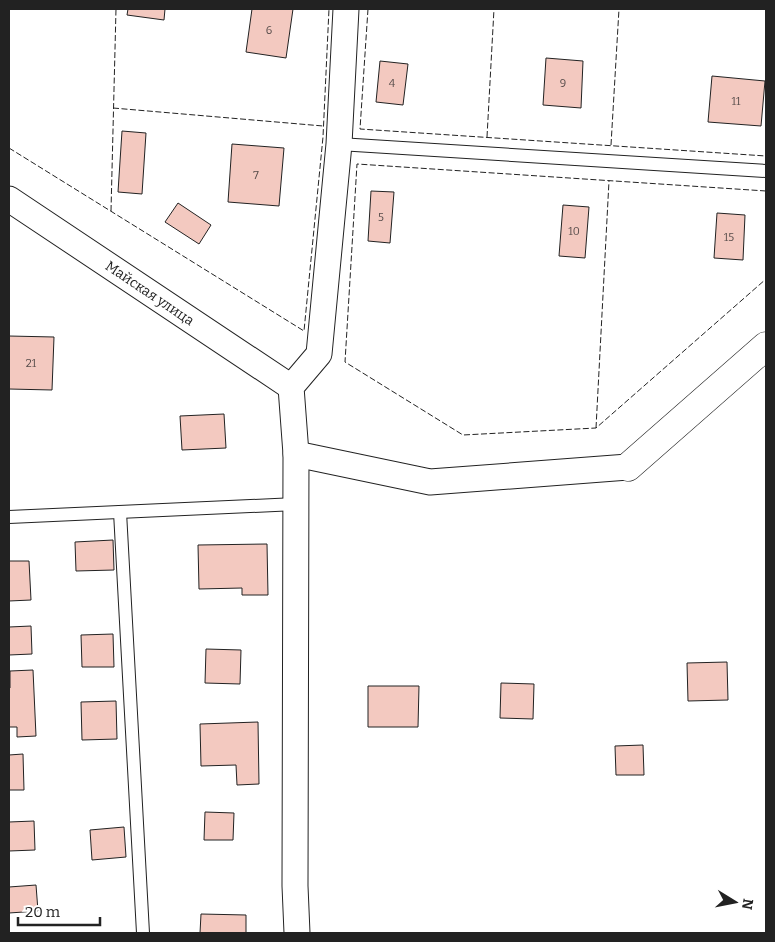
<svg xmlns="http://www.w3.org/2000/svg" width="775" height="942" viewBox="0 0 775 942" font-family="Bitter,serif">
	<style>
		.building { fill: #f3c9c0; stroke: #222 }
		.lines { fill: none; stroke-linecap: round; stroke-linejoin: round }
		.service-casing { stroke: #222; stroke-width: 14 }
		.minor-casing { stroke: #222; stroke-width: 27 }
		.tertiary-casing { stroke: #222; stroke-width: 29 }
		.service { stroke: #fff; stroke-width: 12 }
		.minor { stroke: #fff; stroke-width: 25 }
		.tertiary { stroke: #fff; stroke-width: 28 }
		.fence { stroke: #222; stroke-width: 1; stroke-dasharray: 6 2.5; stroke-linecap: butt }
		.labels { text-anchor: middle; stroke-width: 4; stroke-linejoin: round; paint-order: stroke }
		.number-label { font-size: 11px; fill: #564c4a }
		.street-label { font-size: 14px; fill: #222; stroke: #fff }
	</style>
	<rect width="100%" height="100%" fill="#fff"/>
	<g class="building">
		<path d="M 128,9 L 165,9 L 164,20 L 127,15 Z"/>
		<path d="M 252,9 L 293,9 L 286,58 L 246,52 Z"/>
		<path d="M 546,58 L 583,61 L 581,108 L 543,105 Z"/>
		<path d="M 380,61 L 408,64 L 403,105 L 376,102 Z"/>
		<path d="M 712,76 L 765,81 L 761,126 L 708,122 Z"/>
		<path d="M 122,131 L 146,133 L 142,194 L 118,192 Z"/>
		<path d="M 232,144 L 284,148 L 279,206 L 228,202 Z"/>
		<path d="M 371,191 L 394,192 L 390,243 L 368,241 Z"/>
		<path d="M 178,203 L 211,225 L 199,244 L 165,222 Z"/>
		<path d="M 563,205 L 589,207 L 585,258 L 559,256 Z"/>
		<path d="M 717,213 L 745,215 L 743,260 L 714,258 Z"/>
		<path d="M 9,336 L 54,337 L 52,390 L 9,389 Z"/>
		<path d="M 224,414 L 226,448 L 182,450 L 180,416 Z"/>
		<path d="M 113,540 L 114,570 L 76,571 L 75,542 Z"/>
		<path d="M 267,544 L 268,595 L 242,595 L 242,588 L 199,589 L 198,545 Z"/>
		<path d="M 9,561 L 29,561 L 31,600 L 9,601 Z"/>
		<path d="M 31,626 L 32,654 L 9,655 L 9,627 Z"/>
		<path d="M 113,634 L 114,667 L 82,667 L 81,635 Z"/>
		<path d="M 206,649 L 241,650 L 240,684 L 205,683 Z"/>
		<path d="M 727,662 L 728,700 L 688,701 L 687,663 Z"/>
		<path d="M 33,670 L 36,736 L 17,737 L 17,727 L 9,727 L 9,688 L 10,688 L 10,671 Z"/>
		<path d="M 501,683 L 534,684 L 533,719 L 500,718 Z"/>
		<path d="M 368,686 L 419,686 L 418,727 L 368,727 Z"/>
		<path d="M 116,701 L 117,739 L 82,740 L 81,702 Z"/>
		<path d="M 258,722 L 259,784 L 237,785 L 236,765 L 201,766 L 200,724 Z"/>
		<path d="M 643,745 L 644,775 L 616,775 L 615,746 Z"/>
		<path d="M 23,754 L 24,790 L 9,790 L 9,755 Z"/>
		<path d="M 205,812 L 234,813 L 233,840 L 204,840 Z"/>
		<path d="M 34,821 L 35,850 L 9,851 L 9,822 Z"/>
		<path d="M 124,827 L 126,857 L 92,860 L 90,830 Z"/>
		<path d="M 36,885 L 38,911 L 9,913 L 9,887 Z"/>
		<path d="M 201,914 L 246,915 L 246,933 L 200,933 Z"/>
	</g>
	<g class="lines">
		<defs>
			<g id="service">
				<path d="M 339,144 L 766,171"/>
				<path d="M 120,512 L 143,933"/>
				<path d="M 9,517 L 296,504"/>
			</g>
			<g id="minor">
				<path d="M 9,199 L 291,387"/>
				<path d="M 296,454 L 430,482 L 628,467"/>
				<path d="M 297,933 L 295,886 L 296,454 L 291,387 L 319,354 L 339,144 L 346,9"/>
			</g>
			<path id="tertiary" d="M 628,467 L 766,346"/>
		</defs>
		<use href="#service" class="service-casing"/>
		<use href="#minor" class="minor-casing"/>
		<use href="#tertiary" class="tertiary-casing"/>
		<use href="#service" class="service"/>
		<use href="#minor" class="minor"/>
		<use href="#tertiary" class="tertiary"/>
		<g class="fence">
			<path d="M 368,9 L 360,129 L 766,156"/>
			<path d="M 113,108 L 323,126"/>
			<path d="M 487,137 L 494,9"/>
			<path d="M 611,145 L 619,9"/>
			<path d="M 9,148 L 304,331 L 323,137 L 329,9"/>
			<path d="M 766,191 L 357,164 L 345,362 L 463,435 L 596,428 L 766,279"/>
			<path d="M 111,211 L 116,9"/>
			<path d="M 596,428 L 609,181"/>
		</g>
	</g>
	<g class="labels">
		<g class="number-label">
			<text x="269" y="34">6</text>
			<text x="392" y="87">4</text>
			<text x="563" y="87">9</text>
			<text x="736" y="105">11</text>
			<text x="256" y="179">7</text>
			<text x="381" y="221">5</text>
			<text x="574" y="235">10</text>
			<text x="729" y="241">15</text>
			<text x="31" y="367">21</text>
		</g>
		<g class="street-label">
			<text transform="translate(150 293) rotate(34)" y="5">Майская улица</text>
		</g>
	</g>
	<rect width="775" height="942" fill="none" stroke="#222222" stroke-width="20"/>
	<g transform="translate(735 902) rotate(100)" stroke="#ffffff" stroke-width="4" paint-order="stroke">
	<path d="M0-4L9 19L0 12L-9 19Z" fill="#222222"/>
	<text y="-8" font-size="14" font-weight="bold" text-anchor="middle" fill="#222222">N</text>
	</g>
	<path d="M18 917v8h82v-8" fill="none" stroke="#222222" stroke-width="2.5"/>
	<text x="25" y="917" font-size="15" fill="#222222" stroke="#ffffff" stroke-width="4" paint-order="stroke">20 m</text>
</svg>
